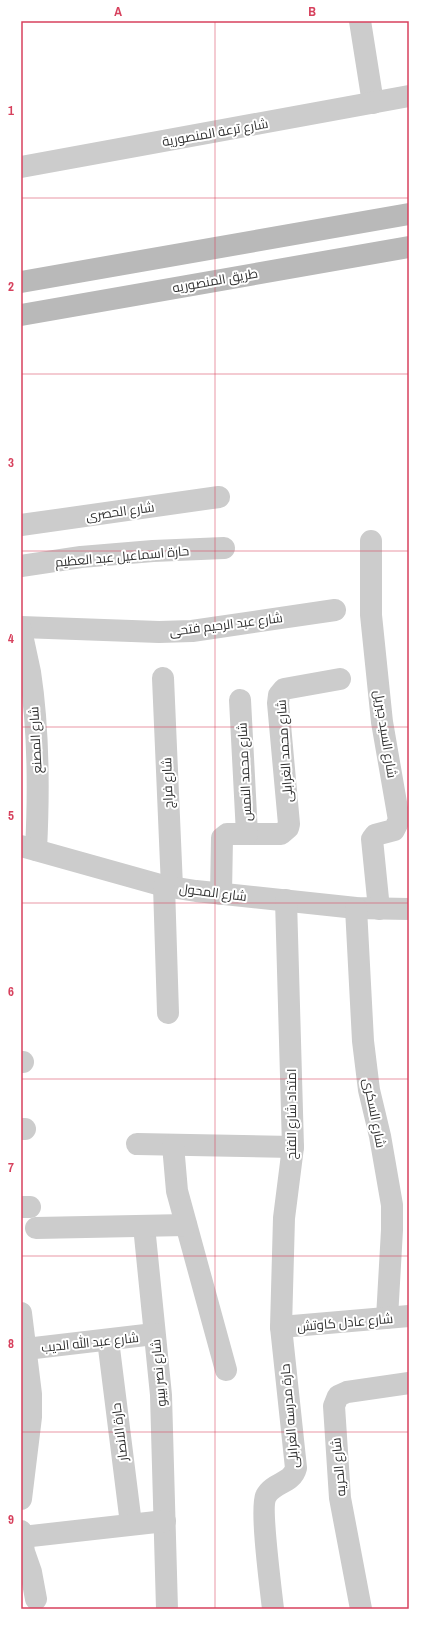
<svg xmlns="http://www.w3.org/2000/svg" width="430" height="1630" viewBox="0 0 430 1630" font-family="'Archivo Narrow',Cairo,sans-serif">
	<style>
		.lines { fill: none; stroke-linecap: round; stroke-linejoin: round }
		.street { stroke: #ccc; stroke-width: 22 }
		.secondary { stroke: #b9b9b9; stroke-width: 22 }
		.grid { fill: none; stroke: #d7415d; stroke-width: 1; stroke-opacity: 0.55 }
		.labels { text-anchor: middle; stroke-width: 4; stroke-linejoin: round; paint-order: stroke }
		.street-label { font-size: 13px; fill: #2f2f2f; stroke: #fff }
		.neatline { fill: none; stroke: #d7415d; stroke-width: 1.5 }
		.grid-label { font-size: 13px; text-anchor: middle; font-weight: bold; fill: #d7415d }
	</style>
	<rect width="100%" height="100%" fill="#fff"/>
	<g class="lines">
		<g class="street">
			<path d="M 360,21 L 373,103"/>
			<path d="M 21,167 L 409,96"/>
			<path d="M 21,525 L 219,497"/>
			<path d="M 371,541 L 371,615 L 382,722 L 399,820 L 394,830 L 375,835 L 372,839 L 379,909"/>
			<path d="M 21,566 L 81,557 L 153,551 L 224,548"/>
			<path d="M 21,627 L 159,632 L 192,631 L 335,610"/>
			<path d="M 21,630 C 24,644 27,658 30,672 C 39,731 39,791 36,850"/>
			<path d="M 163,678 L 172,887"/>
			<path d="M 247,834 L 281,834 L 288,828 L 289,824 L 278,703 L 279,695 L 284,689 L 340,679"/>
			<path d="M 21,846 L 164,886 L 196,891 L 356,908 L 409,909"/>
			<path d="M 164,886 L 168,1013"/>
			<path d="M 221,894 L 222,838 L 227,834 L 247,834 L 240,700"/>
			<path d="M 356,908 L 363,1041 L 369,1090 L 380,1136 L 392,1205 L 392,1230 L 387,1318"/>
			<path d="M 21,1062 L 23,1062"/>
			<path d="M 21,1129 L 25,1129"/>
			<path d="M 137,1144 L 293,1147"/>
			<path d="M 173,1145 L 177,1191 L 226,1370"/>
			<path d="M 21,1207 L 30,1207"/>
			<path d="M 144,1226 L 161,1395 L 167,1609"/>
			<path d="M 36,1228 L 186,1225"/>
			<path d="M 21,1313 L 31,1394 L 31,1417 L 21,1499"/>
			<path d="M 281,1327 L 409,1316"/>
			<path d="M 108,1340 L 131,1524"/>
			<path d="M 26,1349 L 154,1334"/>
			<path d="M 21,1531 L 24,1552 L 31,1572 L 36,1599"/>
			<path d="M 22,1537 L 165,1521"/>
			<path d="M 273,1609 C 271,1591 260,1507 266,1496 C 273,1482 292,1484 296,1468 L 281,1327 L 284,1218 L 293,1147 L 286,900"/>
			<path d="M 361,1609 L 340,1498 L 334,1406 L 338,1396 L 347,1392 L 409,1383"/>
		</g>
		<g class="secondary">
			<path d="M 21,282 L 409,214"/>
			<path d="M 21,315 L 409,247"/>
		</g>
	</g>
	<path class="grid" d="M 215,21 L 215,1609M 21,198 L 409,198M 21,374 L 409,374M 21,551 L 409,551M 21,727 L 409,727M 21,903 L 409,903M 21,1079 L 409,1079M 21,1256 L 409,1256M 21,1432 L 409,1432"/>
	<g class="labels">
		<g class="street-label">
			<text transform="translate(215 132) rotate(-10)" y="5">شارع ترعة المنصورية</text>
			<text transform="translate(215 280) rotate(-10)" y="5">طريق المنصوريه</text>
			<text transform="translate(120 511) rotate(-8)" y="5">شارع الحصرى</text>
			<text transform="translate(122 556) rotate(-5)" y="5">حارة اسماعيل عبد العظيم</text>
			<text transform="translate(226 624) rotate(-7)" y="5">شارع عبد الرحيم فتحى</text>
			<text transform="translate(386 734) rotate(81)" y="5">شارع السيد جبريل</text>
			<text transform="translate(35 740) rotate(-93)" y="5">شارع المصنع</text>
			<text transform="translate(284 751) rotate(-94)" y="5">شارع محمد الغرابلى</text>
			<text transform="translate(244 772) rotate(-93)" y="5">شارع محمد النمس</text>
			<text transform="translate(167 783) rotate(-92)" y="5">شارع فراج</text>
			<text transform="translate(213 892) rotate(7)" y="5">شارع المحول</text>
			<text transform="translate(375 1113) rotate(79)" y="5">شارع السكرى</text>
			<text transform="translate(291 1114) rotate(-90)" y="5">امتداد شارع الفتح</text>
			<text transform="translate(345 1322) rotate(-5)" y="5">شارع عادل كاوتش</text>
			<text transform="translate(90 1342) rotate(-6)" y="5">شارع عبد الله الديب</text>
			<text transform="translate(158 1373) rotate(-95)" y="5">شارع نصر بيبو</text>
			<text transform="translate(289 1416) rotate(-95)" y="5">حارة مدرسه الغرابلى</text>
			<text transform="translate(119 1432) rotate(-97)" y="5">حارة الانصار</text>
			<text transform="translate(338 1467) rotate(-95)" y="5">شارع الحريه</text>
		</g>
	</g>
	<rect width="430" height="1630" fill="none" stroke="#ffffff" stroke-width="44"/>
	<rect x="22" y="22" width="386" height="1586" class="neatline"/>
	<g class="grid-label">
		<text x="118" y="16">A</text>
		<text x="312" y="16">B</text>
		<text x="11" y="115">1</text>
		<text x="11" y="291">2</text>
		<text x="11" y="467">3</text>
		<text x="11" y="643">4</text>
		<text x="11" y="820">5</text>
		<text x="11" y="996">6</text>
		<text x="11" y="1172">7</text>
		<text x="11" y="1348">8</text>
		<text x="11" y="1524">9</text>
	</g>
</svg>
